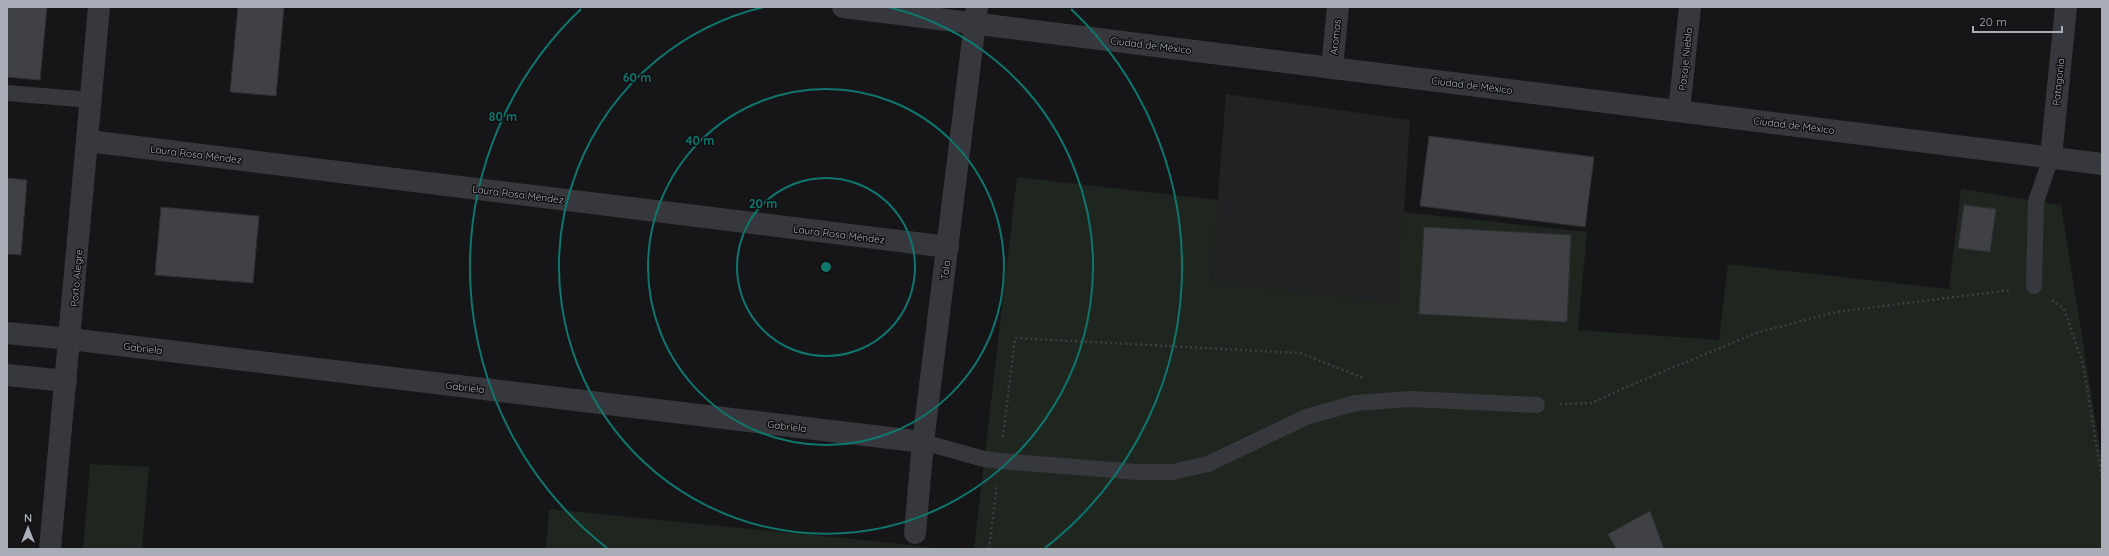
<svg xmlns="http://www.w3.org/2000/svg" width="2109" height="556" viewBox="0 0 2109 556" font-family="Quicksand,sans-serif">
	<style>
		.built { fill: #222225 }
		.green { fill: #1e261f }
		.building { fill: #404145; stroke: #303034 }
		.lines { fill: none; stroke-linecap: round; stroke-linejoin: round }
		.path { stroke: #3d3f44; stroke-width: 2.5; stroke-dasharray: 2 3; stroke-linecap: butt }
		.service { stroke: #37383d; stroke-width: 16 }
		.minor { stroke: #37383d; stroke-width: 22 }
		.tertiary { stroke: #37383d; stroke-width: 22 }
		.ring { fill: none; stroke: #0f766e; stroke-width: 2 }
		.labels { text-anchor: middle; stroke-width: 3; stroke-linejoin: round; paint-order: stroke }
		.street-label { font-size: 10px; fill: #a8adb8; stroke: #111113 }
		.centre { fill: #0f766e; stroke: #111113; stroke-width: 2 }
		.ring-label { font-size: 12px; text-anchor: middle; font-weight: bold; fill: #0f766e; stroke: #111113; stroke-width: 3; stroke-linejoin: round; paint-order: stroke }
	</style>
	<rect width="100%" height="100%" fill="#161618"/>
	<path class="built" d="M 1226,94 L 1410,120 L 1398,303 L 1211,282 Z"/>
	<g class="green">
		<path d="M 1017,177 L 1218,200 L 1211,282 L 1397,303 L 1403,212 L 1587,232 L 1578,330 L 1719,340 L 1728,264 L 1949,289 L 1961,189 L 2061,205 L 2102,461 L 2102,549 L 974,549 Z"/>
		<path d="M 90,464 L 149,467 L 142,549 L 83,549 Z"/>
		<path d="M 549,509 L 893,543 L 943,549 L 546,549 Z"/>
	</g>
	<g class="building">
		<path d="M 7,7 L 47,7 L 40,80 L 7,77 Z"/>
		<path d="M 238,7 L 284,7 L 276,96 L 230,92 Z"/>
		<path d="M 1429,136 L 1594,157 L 1585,227 L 1420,206 Z"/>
		<path d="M 7,178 L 27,180 L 21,255 L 7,254 Z"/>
		<path d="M 1964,205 L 1996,209 L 1990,252 L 1958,248 Z"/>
		<path d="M 161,207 L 259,216 L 253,283 L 155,275 Z"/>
		<path d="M 1424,227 L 1571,235 L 1567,322 L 1419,314 Z"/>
		<path d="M 1650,511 L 1664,549 L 1616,549 L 1608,534 Z"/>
	</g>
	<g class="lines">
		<g class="path">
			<path d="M 2052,300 L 2064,309 L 2083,364 L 2102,479"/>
			<path d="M 1560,404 L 1592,403 L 1624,388 L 1756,333 L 1836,312 L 2010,290"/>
			<path d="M 1003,437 L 1015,338 L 1300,353 L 1363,378"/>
			<path d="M 989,549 L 997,484"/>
		</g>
		<g class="service">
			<path d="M 7,93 L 91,100"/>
			<path d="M 2034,286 L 2036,202 L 2051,157"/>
			<path d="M 923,442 L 984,459 L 1001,461 L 1138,472 L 1173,472 L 1208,464 L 1306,417 L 1356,403 L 1410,399 L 1537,405"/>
		</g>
		<g class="minor">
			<path d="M 1332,68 L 1338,7"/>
			<path d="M 1679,111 L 1690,7"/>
			<path d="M 88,141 L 948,247"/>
			<path d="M 2051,157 L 2066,7"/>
			<path d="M 70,339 L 923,442"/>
			<path d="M 915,533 L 923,442 L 977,7"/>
		</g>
		<g class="tertiary">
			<path d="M 843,7 L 2102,164"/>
			<path d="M 7,333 L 70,339"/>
			<path d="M 7,375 L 66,381"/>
			<path d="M 50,549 L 99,7"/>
		</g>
	</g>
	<g class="ring">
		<circle cx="826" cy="267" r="89"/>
		<circle cx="826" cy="267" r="178"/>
		<path d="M888 7A267 267 0 1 1 764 7"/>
		<path d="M607 548A356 356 0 0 1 581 9M1071 9A356 356 0 0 1 1045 548"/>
	</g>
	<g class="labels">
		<g class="street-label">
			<text transform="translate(1335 37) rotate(-84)" y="4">Aromas</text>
			<text transform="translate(1151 45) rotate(7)" y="4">Ciudad de México</text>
			<text transform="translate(1685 59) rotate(-84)" y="4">Pasaje Niebla</text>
			<text transform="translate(2058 82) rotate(-84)" y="4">Patagonia</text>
			<text transform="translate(1472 85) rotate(7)" y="4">Ciudad de México</text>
			<text transform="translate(1794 125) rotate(7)" y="4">Ciudad de México</text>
			<text transform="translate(196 154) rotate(7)" y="4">Laura Rosa Méndez</text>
			<text transform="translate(518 194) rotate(7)" y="4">Laura Rosa Méndez</text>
			<text transform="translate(839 234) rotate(7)" y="4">Laura Rosa Méndez</text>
			<text transform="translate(945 270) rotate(-83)" y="4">Tala</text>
			<text transform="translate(76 278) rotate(-85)" y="4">Porto Alegre</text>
			<text transform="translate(143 348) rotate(7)" y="4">Gabriela</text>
			<text transform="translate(465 387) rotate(7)" y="4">Gabriela</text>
			<text transform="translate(787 426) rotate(7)" y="4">Gabriela</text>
		</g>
	</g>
	<circle cx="826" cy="267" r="6" class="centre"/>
	<g class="ring-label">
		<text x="637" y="82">60 m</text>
		<text x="503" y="121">80 m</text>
		<text x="700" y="145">40 m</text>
		<text x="763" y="208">20 m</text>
	</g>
	<rect width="2109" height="556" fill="none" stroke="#a8adb8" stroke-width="16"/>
	<g transform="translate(28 528)" stroke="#111113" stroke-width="3" paint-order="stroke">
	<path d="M0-3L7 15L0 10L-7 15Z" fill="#a8adb8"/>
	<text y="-6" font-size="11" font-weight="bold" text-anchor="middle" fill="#a8adb8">N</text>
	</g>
	<path d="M1973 26v6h89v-6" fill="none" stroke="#a8adb8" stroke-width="2"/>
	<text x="1979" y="26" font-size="12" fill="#a8adb8" stroke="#111113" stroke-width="3" paint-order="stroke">20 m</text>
</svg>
